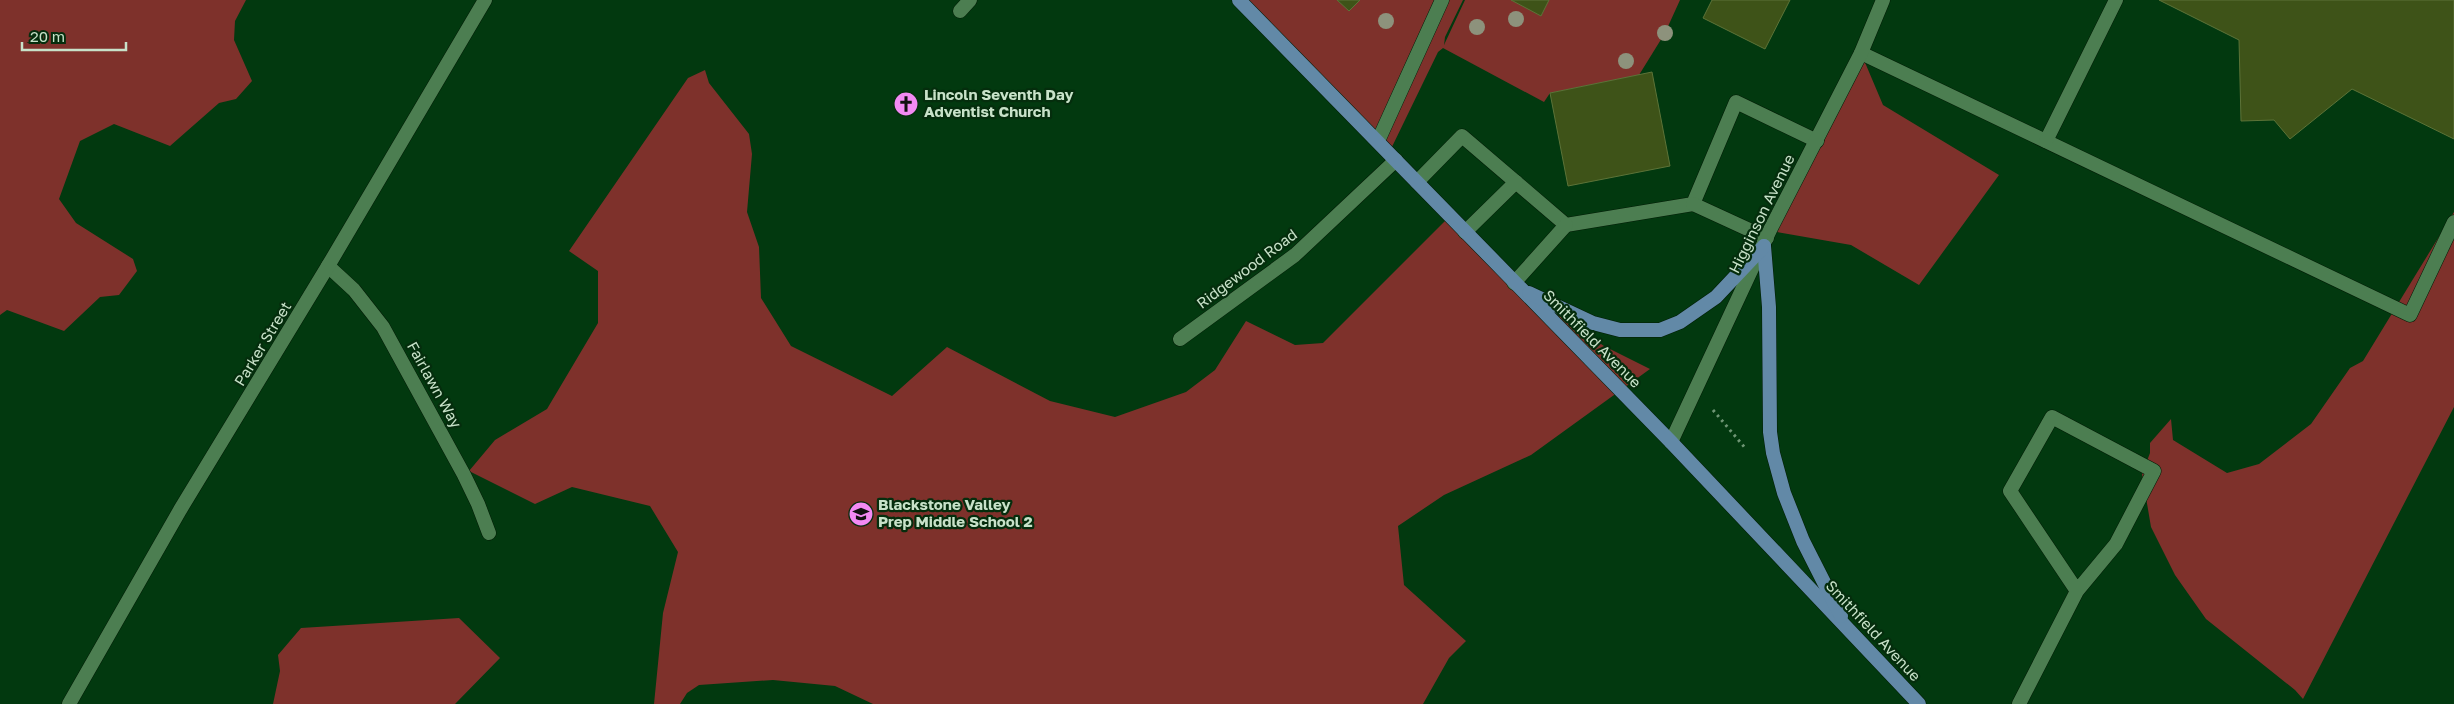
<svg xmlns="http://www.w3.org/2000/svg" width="2454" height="704" viewBox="0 0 2454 704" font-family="'Golos Text',sans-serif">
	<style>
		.green { fill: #7e312b }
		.building { fill: #3e5318; stroke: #5c7338 }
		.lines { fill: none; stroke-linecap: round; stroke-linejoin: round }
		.service-casing { stroke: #031c06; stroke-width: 15 }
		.minor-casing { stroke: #031c06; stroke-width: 15 }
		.tertiary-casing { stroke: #031c06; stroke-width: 15 }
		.primary-casing { stroke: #031c06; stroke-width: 15 }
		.path { stroke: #6f9675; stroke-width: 3; stroke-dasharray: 2.5 4; stroke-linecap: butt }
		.service { stroke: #4c7e51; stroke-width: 14 }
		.minor { stroke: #4c7e51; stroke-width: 14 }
		.tertiary { stroke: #4c7e51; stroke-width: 14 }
		.primary { stroke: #6289a7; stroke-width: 14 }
		.tree { fill: #8d927c }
		.labels { text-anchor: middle; stroke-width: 4.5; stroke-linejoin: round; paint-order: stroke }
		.poi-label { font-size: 15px; font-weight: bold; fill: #c8e2c9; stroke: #052d0d; text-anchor: start }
		.street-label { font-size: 15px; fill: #c8e2c9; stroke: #052d0d }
	</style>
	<rect width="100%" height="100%" fill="#02390f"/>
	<g class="green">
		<path d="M 0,0 L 246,0 L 235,21 L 234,40 L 252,81 L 236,99 L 219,103 L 170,146 L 114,124 L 80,141 L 59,199 L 76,223 L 133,259 L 137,271 L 119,295 L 100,297 L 64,331 L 7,310 L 0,315 Z"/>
		<path d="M 1239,0 L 1463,0 L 1445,37 L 1444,45 L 1465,0 L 1680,0 L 1665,33 L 1639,75 L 1550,93 L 1544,102 L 1443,48 L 1438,52 L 1389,153 Z"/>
		<path d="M 1861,53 L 1883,105 L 1999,175 L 1919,285 L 1851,245 L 1771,231 Z"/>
		<path d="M 705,70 L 709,83 L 749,134 L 752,154 L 747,212 L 759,247 L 761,298 L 791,346 L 892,396 L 947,347 L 1050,401 L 1115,417 L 1186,392 L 1215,370 L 1246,321 L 1295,345 L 1323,343 L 1446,220 L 1534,299 L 1604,346 L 1650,369 L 1531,455 L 1444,495 L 1398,526 L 1404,585 L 1466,641 L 1449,658 L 1423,704 L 873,704 L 835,686 L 773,680 L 699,685 L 687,693 L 680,704 L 654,704 L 663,613 L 678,552 L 650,506 L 572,487 L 535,504 L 469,471 L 495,440 L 547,409 L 598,323 L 598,271 L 569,251 L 688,78 Z"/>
		<path d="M 2454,212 L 2454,407 L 2303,699 L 2295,690 L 2206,619 L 2175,575 L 2151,527 L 2142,474 L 2150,453 L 2150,443 L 2171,419 L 2173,440 L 2227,473 L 2259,464 L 2311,424 L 2350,368 L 2363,361 Z"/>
		<path d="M 459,618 L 500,658 L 455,704 L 273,704 L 280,671 L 278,655 L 301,628 Z"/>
	</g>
	<g class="building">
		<path d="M 1337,0 L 1360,0 L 1349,11 Z"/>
		<path d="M 1511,0 L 1549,0 L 1541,16 Z"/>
		<path d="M 1712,0 L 1790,0 L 1765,49 L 1703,18 Z"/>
		<path d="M 2159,0 L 2454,0 L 2454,139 L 2352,89 L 2290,139 L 2274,120 L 2241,121 L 2239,40 Z"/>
		<path d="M 1652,72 L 1670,166 L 1568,186 L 1550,93 Z"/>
	</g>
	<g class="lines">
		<defs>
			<g id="service">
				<path d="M 1861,53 L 2410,315 L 2454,222"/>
				<path d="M 2046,141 L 2116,0"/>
				<path d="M 1417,182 L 1462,136 L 1566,225 L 1693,204 L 1736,102 L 1817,141"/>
				<path d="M 1693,204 L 1767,238"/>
				<path d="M 1465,232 L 1516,182"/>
				<path d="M 1514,283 L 1566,225"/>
				<path d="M 2019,704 L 2077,591 L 2116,544 L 2154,471 L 2052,417 L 2010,491 L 2077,591"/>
			</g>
			<g id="minor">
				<path d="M 960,11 L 970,0"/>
				<path d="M 1378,141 L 1442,0"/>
				<path d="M 328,266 L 354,290 L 383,327 L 464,475 L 478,504 L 489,533"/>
				<path d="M 1180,339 L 1295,255 L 1396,160"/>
				<path d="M 69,704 L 180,510 L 328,266 L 485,0"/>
			</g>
			<path id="tertiary" d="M 1671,442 L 1770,230 L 1861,53 L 1883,0"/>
			<g id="primary">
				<path d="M 1239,0 L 1671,442 L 1919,704"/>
				<path d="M 1764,246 L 1769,307 L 1770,432 L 1773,453 L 1784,493 L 1803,541 L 1841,616"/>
				<path d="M 1529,293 L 1593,323 L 1620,330 L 1660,330 L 1680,322 L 1716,297 L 1764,246"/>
			</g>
		</defs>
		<use href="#service" class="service-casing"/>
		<use href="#minor" class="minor-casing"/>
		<use href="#tertiary" class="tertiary-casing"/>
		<use href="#primary" class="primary-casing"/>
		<path class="path" d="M 1713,410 L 1746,449"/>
		<use href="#service" class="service"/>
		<use href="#minor" class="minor"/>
		<use href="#tertiary" class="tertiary"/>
		<use href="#primary" class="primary"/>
	</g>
	<g class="tree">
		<circle cx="1516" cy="19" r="8"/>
		<circle cx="1386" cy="21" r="8"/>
		<circle cx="1477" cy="27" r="8"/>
		<circle cx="1665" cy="33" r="8"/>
		<circle cx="1626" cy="61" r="8"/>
	</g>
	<defs>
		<symbol id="church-disc" viewBox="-11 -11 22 22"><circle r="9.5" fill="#f28af3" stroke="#052d0d"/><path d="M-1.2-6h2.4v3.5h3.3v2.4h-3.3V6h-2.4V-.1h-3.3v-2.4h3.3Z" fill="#111"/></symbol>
		<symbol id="school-disc" viewBox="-11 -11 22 22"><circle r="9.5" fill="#f28af3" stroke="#052d0d"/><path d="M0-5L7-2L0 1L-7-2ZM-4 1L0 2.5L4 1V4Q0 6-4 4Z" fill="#111"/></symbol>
	</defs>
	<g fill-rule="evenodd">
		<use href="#church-disc" x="892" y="90" width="28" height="28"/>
		<use href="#school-disc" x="847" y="500" width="28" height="28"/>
	</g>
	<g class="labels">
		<g class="poi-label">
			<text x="924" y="100">Lincoln Seventh Day<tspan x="924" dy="17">Adventist Church</tspan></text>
			<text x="878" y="510">Blackstone Valley<tspan x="878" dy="17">Prep Middle School 2</tspan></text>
		</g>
		<g class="street-label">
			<text transform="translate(1762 214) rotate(-64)" y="5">Higginson Avenue</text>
			<text transform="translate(1247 269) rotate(-37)" y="5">Ridgewood Road</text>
			<text transform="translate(1592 339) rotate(45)" y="5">Smithfield Avenue</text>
			<text transform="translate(263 344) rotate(-59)" y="5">Parker Street</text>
			<text transform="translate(434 385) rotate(61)" y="5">Fairlawn Way</text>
			<text transform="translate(1873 631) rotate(47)" y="5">Smithfield Avenue</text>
		</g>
	</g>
	<path d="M22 42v8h104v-8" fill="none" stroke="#c8e2c9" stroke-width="2.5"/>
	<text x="30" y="42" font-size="15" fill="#c8e2c9" stroke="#052d0d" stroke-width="4" paint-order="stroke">20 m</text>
</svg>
